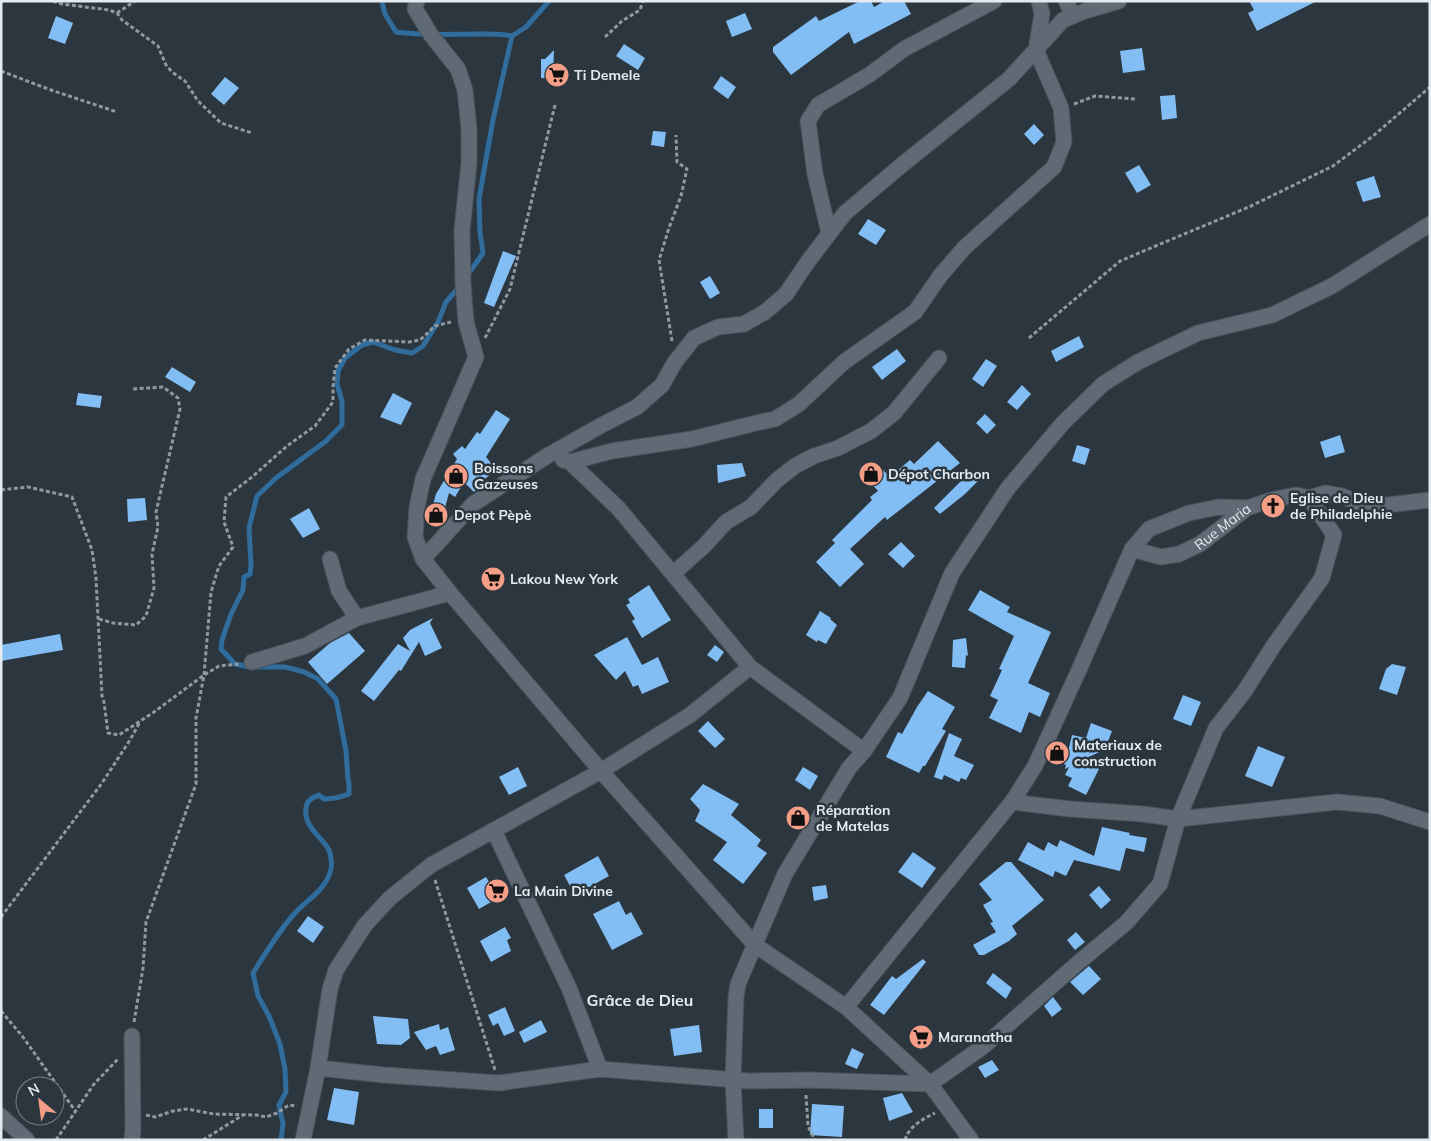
<svg xmlns="http://www.w3.org/2000/svg" width="1431" height="1141" viewBox="0 0 1431 1141" font-family="Mulish,sans-serif">
	<style>
		.lines { fill: none; stroke-linecap: round; stroke-linejoin: round }
		.stream { stroke: #306c9c; stroke-width: 5 }
		.building { fill: #82bef3 }
		.minor-casing { stroke: #4a525b; stroke-width: 17 }
		.path { stroke: #9199a0; stroke-width: 3; stroke-dasharray: 4 2.5; stroke-linecap: butt }
		.minor { stroke: #5f6a75; stroke-width: 15 }
		.labels { text-anchor: middle; stroke-width: 5; stroke-linejoin: round; paint-order: stroke }
		.poi-label { font-size: 14px; font-weight: bold; fill: #e3eaf0; stroke: #2c363f; text-anchor: start }
		.street-label { font-size: 14px; fill: #e3eaf0; stroke: #2c363f }
		.quarter-label { font-size: 16px; font-weight: bold; fill: #e3eaf0; stroke: #2c363f }
	</style>
	<rect width="100%" height="100%" fill="#2c363f"/>
	<g class="lines">
		<g class="stream">
			<path d="M 382,1 L 385,14 L 396,32 C 424,36 450,34 478,34 C 489,34 501,33 512,36 L 493,120 L 479,199 L 480,232 L 483,253 L 467,276"/>
			<path d="M 512,36 L 526,27 L 549,1"/>
			<path d="M 281,1140 L 283,1124 L 279,1105 L 286,1092 L 285,1069 L 280,1044 L 269,1016 L 258,996 L 253,973 C 266,952 279,931 295,913 C 309,898 326,890 331,869 C 332,864 331,855 329,850 C 321,836 303,826 306,808 C 307,800 312,798 319,795 L 324,799 L 336,798 L 349,794 L 349,784 L 348,779 L 346,751 L 336,699 L 318,679 L 304,672 L 285,667 L 250,667 L 235,664 L 221,649 L 222,640 L 231,614 L 243,590 L 244,577 L 250,574 L 251,565 L 249,528 L 257,496 L 276,478 L 326,441 L 342,425 L 342,401 L 337,384 L 338,371 L 345,358 L 362,345 L 373,342 L 395,350 L 412,353 L 423,346 L 438,322 L 446,302 L 459,287"/>
		</g>
	</g>
	<g class="building">
		<path d="M 860,1 L 871,1 L 874,7 L 885,1 L 904,1 L 911,14 L 854,44 L 849,32 L 791,75 L 773,52 L 773,47 L 816,16 L 819,21 Z"/>
		<path d="M 1249,1 L 1317,1 L 1257,31 L 1248,13 L 1254,10 Z"/>
		<path d="M 745,13 L 752,29 L 732,37 L 726,21 Z"/>
		<path d="M 56,16 L 73,23 L 65,44 L 48,38 Z"/>
		<path d="M 624,44 L 645,58 L 638,70 L 616,56 Z"/>
		<path d="M 1142,48 L 1145,70 L 1123,73 L 1120,51 Z"/>
		<path d="M 554,50 L 553,79 L 541,78 L 541,59 L 545,59 Z"/>
		<path d="M 721,76 L 736,87 L 728,99 L 713,88 Z"/>
		<path d="M 225,77 L 239,88 L 224,105 L 211,94 Z"/>
		<path d="M 1175,95 L 1177,118 L 1162,120 L 1160,96 Z"/>
		<path d="M 1034,124 L 1044,135 L 1034,145 L 1024,134 Z"/>
		<path d="M 653,131 L 666,132 L 664,147 L 651,145 Z"/>
		<path d="M 1139,165 L 1151,185 L 1137,193 L 1125,173 Z"/>
		<path d="M 1374,176 L 1381,197 L 1363,202 L 1356,182 Z"/>
		<path d="M 868,219 L 886,230 L 876,245 L 858,234 Z"/>
		<path d="M 503,251 L 516,256 L 494,307 L 484,303 Z"/>
		<path d="M 710,276 L 720,293 L 710,299 L 700,282 Z"/>
		<path d="M 1079,336 L 1084,347 L 1056,362 L 1051,351 Z"/>
		<path d="M 897,349 L 906,361 L 882,380 L 872,367 Z"/>
		<path d="M 986,359 L 997,366 L 983,387 L 972,379 Z"/>
		<path d="M 172,367 L 196,382 L 190,392 L 165,377 Z"/>
		<path d="M 1022,385 L 1031,394 L 1017,410 L 1007,402 Z"/>
		<path d="M 78,393 L 102,396 L 100,408 L 76,405 Z"/>
		<path d="M 393,393 L 412,403 L 401,425 L 380,417 Z"/>
		<path d="M 496,410 L 510,419 L 486,457 L 496,469 L 485,479 L 474,492 L 464,482 L 455,497 L 449,493 L 440,526 L 428,522 L 436,494 L 457,459 L 453,454 L 462,446 L 465,449 L 477,432 L 480,434 Z"/>
		<path d="M 985,414 L 996,425 L 987,434 L 976,423 Z"/>
		<path d="M 1340,435 L 1345,452 L 1325,458 L 1320,442 Z"/>
		<path d="M 938,441 L 960,463 L 887,520 L 885,517 L 850,549 L 864,564 L 840,587 L 816,562 L 835,543 L 832,540 L 872,500 L 870,497 L 878,491 L 868,480 L 881,468 L 890,477 L 910,460 L 914,464 Z"/>
		<path d="M 1077,445 L 1090,449 L 1085,465 L 1072,461 Z"/>
		<path d="M 742,463 L 746,476 L 718,483 L 717,465 Z"/>
		<path d="M 969,473 L 978,481 L 965,494 L 940,514 L 934,508 Z"/>
		<path d="M 145,498 L 147,520 L 128,522 L 127,499 Z"/>
		<path d="M 309,508 L 320,529 L 303,538 L 290,519 Z"/>
		<path d="M 901,542 L 915,556 L 903,568 L 888,554 Z"/>
		<path d="M 649,585 L 671,620 L 642,638 L 632,621 L 635,619 L 626,605 L 630,603 L 628,599 Z"/>
		<path d="M 980,590 L 1010,607 L 1007,612 L 1051,632 L 1028,683 L 1050,693 L 1040,717 L 1029,712 L 1021,733 L 989,718 L 998,700 L 990,696 L 1002,670 L 999,669 L 1014,636 L 968,610 Z"/>
		<path d="M 820,611 L 831,618 L 830,619 L 837,625 L 826,644 L 818,640 L 817,642 L 806,635 Z"/>
		<path d="M 433,618 L 430,623 L 442,648 L 425,656 L 419,642 L 401,671 L 399,670 L 374,701 L 361,691 L 398,644 L 410,651 L 403,638 L 410,630 Z"/>
		<path d="M 349,633 L 365,651 L 327,684 L 308,662 L 330,643 Z"/>
		<path d="M 60,634 L 63,650 L 1,661 L 1,645 Z"/>
		<path d="M 627,637 L 642,665 L 658,657 L 669,682 L 642,694 L 638,685 L 633,687 L 625,671 L 616,680 L 594,655 Z"/>
		<path d="M 966,638 L 968,656 L 966,655 L 965,668 L 952,667 L 953,640 Z"/>
		<path d="M 715,645 L 724,652 L 717,662 L 707,655 Z"/>
		<path d="M 1392,664 L 1406,667 L 1397,695 L 1379,689 L 1386,669 Z"/>
		<path d="M 928,691 L 955,707 L 942,729 L 946,731 L 925,766 L 923,766 L 919,773 L 886,757 L 898,732 L 902,734 L 917,707 Z"/>
		<path d="M 1183,695 L 1201,702 L 1191,726 L 1173,719 Z"/>
		<path d="M 708,721 L 725,739 L 715,748 L 698,731 Z"/>
		<path d="M 1091,723 L 1112,731 L 1107,744 L 1103,743 L 1102,751 L 1084,759 L 1099,762 L 1098,769 L 1099,769 L 1086,795 L 1068,786 L 1072,778 L 1065,775 L 1069,767 L 1065,769 L 1066,765 L 1049,759 L 1054,747 L 1068,752 L 1072,735 L 1086,738 Z"/>
		<path d="M 949,733 L 962,739 L 954,756 L 974,765 L 966,780 L 961,778 L 959,782 L 944,775 L 942,780 L 934,777 Z"/>
		<path d="M 1258,746 L 1285,757 L 1272,787 L 1245,776 Z"/>
		<path d="M 518,767 L 527,786 L 509,795 L 499,777 Z"/>
		<path d="M 803,767 L 818,776 L 810,790 L 795,780 Z"/>
		<path d="M 703,784 L 739,804 L 731,815 L 761,840 L 757,846 L 767,853 L 743,884 L 713,860 L 727,842 L 695,821 L 700,810 L 690,799 Z"/>
		<path d="M 1102,827 L 1130,833 L 1129,835 L 1147,838 L 1144,852 L 1126,848 L 1120,871 L 1074,860 L 1066,876 L 1055,871 L 1053,877 L 1018,860 L 1028,842 L 1044,851 L 1048,842 L 1057,847 L 1060,840 L 1094,856 Z"/>
		<path d="M 913,852 L 936,868 L 922,888 L 898,872 Z"/>
		<path d="M 598,856 L 609,876 L 575,895 L 564,875 Z"/>
		<path d="M 1006,862 L 1011,862 L 1044,900 L 1012,926 L 1017,934 L 1009,941 L 984,955 L 979,955 L 973,945 L 996,932 L 990,923 L 993,922 L 983,905 L 992,900 L 979,884 Z"/>
		<path d="M 486,877 L 491,885 L 496,882 L 503,895 L 479,909 L 467,888 Z"/>
		<path d="M 826,885 L 828,898 L 814,901 L 812,887 Z"/>
		<path d="M 1099,886 L 1111,900 L 1101,909 L 1089,895 Z"/>
		<path d="M 619,901 L 626,915 L 631,912 L 643,934 L 612,950 L 593,914 Z"/>
		<path d="M 308,916 L 324,927 L 313,943 L 297,931 Z"/>
		<path d="M 505,927 L 511,938 L 507,940 L 511,951 L 491,962 L 480,941 Z"/>
		<path d="M 1076,932 L 1085,942 L 1075,950 L 1067,940 Z"/>
		<path d="M 923,959 L 926,962 L 884,1015 L 870,1005 L 892,976 L 896,979 Z"/>
		<path d="M 1089,966 L 1101,979 L 1083,995 L 1070,982 Z"/>
		<path d="M 993,973 L 1012,988 L 1006,999 L 986,983 Z"/>
		<path d="M 1053,997 L 1062,1009 L 1052,1017 L 1044,1006 Z"/>
		<path d="M 505,1007 L 515,1031 L 504,1036 L 498,1023 L 493,1026 L 488,1015 Z"/>
		<path d="M 373,1016 L 408,1019 L 410,1038 L 401,1045 L 377,1044 Z"/>
		<path d="M 541,1020 L 547,1032 L 524,1043 L 519,1032 Z"/>
		<path d="M 439,1024 L 440,1030 L 448,1027 L 455,1050 L 440,1055 L 436,1046 L 426,1050 L 414,1032 Z"/>
		<path d="M 699,1025 L 702,1052 L 674,1056 L 670,1029 Z"/>
		<path d="M 922,1025 L 934,1038 L 921,1050 L 909,1037 Z"/>
		<path d="M 852,1048 L 864,1054 L 857,1069 L 845,1064 Z"/>
		<path d="M 992,1060 L 999,1070 L 985,1078 L 978,1067 Z"/>
		<path d="M 334,1088 L 359,1092 L 354,1125 L 327,1120 Z"/>
		<path d="M 902,1093 L 913,1112 L 889,1121 L 883,1098 Z"/>
		<path d="M 812,1104 L 844,1106 L 842,1137 L 810,1135 Z"/>
		<rect x="759" y="1109" width="14" height="19"/>
	</g>
	<g class="lines">
		<defs>
			<g id="minor">
				<path d="M 417,1 L 415,9 L 431,35 L 458,69 L 465,90 L 469,129 L 469,163 L 462,230 L 463,283 L 466,322 L 476,357 L 423,479 L 417,507 L 415,537 L 423,559"/>
				<path d="M 1066,1 L 1073,16"/>
				<path d="M 829,233 L 815,174 L 808,121 L 818,105 L 869,75 L 904,49 L 994,1"/>
				<path d="M 563,460 L 570,462 L 619,509 L 750,667 L 864,751"/>
				<path d="M 570,462 L 612,451 L 692,439 L 756,423 L 775,419 L 799,404 L 844,362 L 915,312 L 940,276 L 964,248 L 1054,167 L 1064,142 L 1061,108 L 1036,50 L 1042,14 L 1039,1"/>
				<path id="s1" d="M 1132,549 L 1161,557 L 1179,554 L 1200,544 L 1247,508 L 1271,500 L 1296,495 L 1309,498 L 1325,493 L 1342,496 L 1364,505 L 1387,505 L 1430,500"/>
				<path d="M 330,559 L 339,591 L 357,618"/>
				<path d="M 674,573 L 704,546 L 726,522 L 751,507 L 777,480 L 795,466 L 814,456 L 838,448 L 871,431 L 894,413 L 939,358"/>
				<path d="M 252,662 L 305,646 L 357,618 L 450,593"/>
				<path d="M 1012,802 L 1070,809 L 1143,814 L 1178,819 L 1337,802 L 1380,806 L 1430,822"/>
				<path d="M 494,831 L 569,988 L 600,1069"/>
				<path d="M 846,1007 L 1012,802 L 1035,766 L 1078,672 L 1132,549 L 1149,529 L 1189,513 L 1219,507 L 1247,508"/>
				<path d="M 318,1068 L 384,1075 L 499,1083 L 600,1069 L 749,1081 L 810,1080 L 930,1084 L 984,1046 L 1079,962 L 1126,923 L 1160,884 L 1178,819 L 1216,728 L 1244,692 L 1274,645 L 1322,578 L 1334,535 L 1309,498"/>
				<path d="M 1,1116 L 27,1140"/>
				<path d="M 132,1140 L 133,1129 L 132,1036"/>
				<path d="M 303,1140 L 318,1068 L 330,989 L 336,970 L 365,925 L 390,898 L 431,865 L 601,771 L 690,715 L 750,667"/>
				<path d="M 736,1140 L 733,1080 L 736,997 L 738,984 L 785,874 L 849,768 L 864,751 L 900,698 L 952,573 L 1008,488 L 1063,423 L 1103,384 L 1138,362 L 1198,333 L 1272,315 L 1332,286 L 1430,224"/>
				<path d="M 971,1140 L 930,1084 L 846,1007 L 755,945 L 601,771 L 450,593 L 423,559 L 473,504 L 547,456 L 600,426 L 637,407 L 662,385 L 675,362 L 694,338 L 718,327 L 744,324 L 765,312 L 786,294 L 809,260 L 845,213 L 903,164 L 1009,79 L 1063,20 L 1085,11 L 1119,1"/>
			</g>
		</defs>
		<use href="#minor" class="minor-casing"/>
		<g class="path">
			<path d="M 53,1 L 62,4 L 109,10 L 117,13 L 122,20 L 158,46 L 166,65 L 172,72 L 185,81 L 198,101 L 221,123 L 252,133"/>
			<path d="M 117,13 L 135,1"/>
			<path d="M 605,37 L 622,21 L 640,10 L 643,1"/>
			<path d="M 1,71 L 48,89 L 117,112"/>
			<path d="M 1074,104 L 1095,96 L 1135,99"/>
			<path d="M 485,338 L 510,289 L 555,105"/>
			<path d="M 1029,338 L 1120,261 L 1251,206 L 1333,166 L 1373,136 L 1430,87"/>
			<path d="M 672,341 L 659,260 L 669,228 L 681,196 L 687,169 L 677,162 L 676,135"/>
			<path d="M 1,490 L 28,487 L 72,497 L 92,550 L 96,578 L 102,696 L 104,702 L 108,733 L 119,735 L 154,712 L 204,675 L 219,666 L 239,664"/>
			<path d="M 99,619 L 113,623 L 136,625 L 146,616 L 154,588 L 152,554 L 158,527 L 156,512 L 180,409 L 178,398 L 163,387 L 133,389"/>
			<path d="M 435,880 L 495,1070"/>
			<path d="M 1,917 L 102,783 L 130,740 L 140,722"/>
			<path d="M 1,1011 L 23,1037 L 76,1112"/>
			<path d="M 134,1022 L 143,968 L 146,922 L 196,784 L 196,718 L 204,675 L 211,592 L 219,566 L 233,547 L 224,522 L 226,497 L 252,477 L 287,446 L 315,426 L 333,402 L 333,387 L 335,368 L 349,349 L 365,340 L 409,342 L 420,340 L 435,326 L 451,322"/>
			<path d="M 806,1095 L 808,1126 L 815,1140"/>
			<path d="M 146,1115 L 155,1117 L 173,1111 L 187,1109 L 214,1114 L 257,1115 L 266,1117 L 277,1113 L 289,1105 L 297,1106"/>
			<path d="M 56,1140 L 94,1084 L 118,1059"/>
			<path d="M 203,1140 L 243,1115"/>
			<path d="M 905,1140 C 909,1126 923,1119 935,1113"/>
		</g>
		<use href="#minor" class="minor"/>
	</g>
	<defs>
		<symbol id="supermarket-disc" viewBox="-11 -11 22 22"><circle r="9.5" fill="#f49e87" stroke="#2c363f"/><path d="M-6-5.5h2.5l.6 2H6L4.5 2H-2.5L-4.4-4H-6ZM-1.5 3.2a1.3 1.3 0 1 0 .1 0ZM3 3.2a1.3 1.3 0 1 0 .1 0Z" fill="#111"/></symbol>
		<symbol id="shop-disc" viewBox="-11 -11 22 22"><circle r="9.5" fill="#f49e87" stroke="#2c363f"/><path d="M-5-2.5h2.3a2.7 3.5 0 0 1 5.4 0H5L5.5 6h-11ZM-1.5-2.5h3a1.5 2.3 0 0 0-3 0Z" fill="#111"/></symbol>
		<symbol id="church-disc" viewBox="-11 -11 22 22"><circle r="9.5" fill="#f49e87" stroke="#2c363f"/><path d="M-1.2-6h2.4v3.5h3.3v2.4h-3.3V6h-2.4V-.1h-3.3v-2.4h3.3Z" fill="#111"/></symbol>
	</defs>
	<g fill-rule="evenodd">
		<use href="#supermarket-disc" x="543" y="61" width="28" height="28"/>
		<use href="#shop-disc" x="857" y="460" width="28" height="28"/>
		<use href="#shop-disc" x="442" y="462" width="28" height="28"/>
		<use href="#church-disc" x="1259" y="492" width="28" height="28"/>
		<use href="#shop-disc" x="422" y="501" width="28" height="28"/>
		<use href="#supermarket-disc" x="479" y="565" width="28" height="28"/>
		<use href="#shop-disc" x="1043" y="739" width="28" height="28"/>
		<use href="#shop-disc" x="784" y="804" width="28" height="28"/>
		<use href="#supermarket-disc" x="483" y="877" width="28" height="28"/>
		<use href="#supermarket-disc" x="907" y="1023" width="28" height="28"/>
	</g>
	<g class="labels">
		<g class="poi-label">
			<text x="574" y="80">Ti Demele</text>
			<text x="474" y="473">Boissons<tspan x="474" dy="16">Gazeuses</tspan></text>
			<text x="888" y="479">Dépot Charbon</text>
			<text x="1290" y="503">Eglise de Dieu<tspan x="1290" dy="16">de Philadelphie</tspan></text>
			<text x="454" y="520">Depot Pèpè</text>
			<text x="510" y="584">Lakou New York</text>
			<text x="1074" y="750">Materiaux de<tspan x="1074" dy="16">construction</tspan></text>
			<text x="816" y="815">Réparation<tspan x="816" dy="16">de Matelas</tspan></text>
			<text x="514" y="896">La Main Divine</text>
			<text x="938" y="1042">Maranatha</text>
		</g>
		<g class="street-label">
			<text dy="5" stroke="none"><textPath href="#s1" startOffset="100">Rue Maria</textPath></text>
		</g>
		<g class="quarter-label">
			<text x="640" y="1006">Grâce de Dieu</text>
		</g>
	</g>
	<rect width="1431" height="1141" fill="none" stroke="#e3eaf0" stroke-width="5"/>
	<g transform="translate(40 1101) rotate(331)"><circle r="24" fill="#2c363f" stroke="#757e86"/>
	<path d="M0-4L9 19L0 12L-9 19Z" fill="#f49e87"/>
	<text y="-8" font-size="14" font-weight="bold" text-anchor="middle" fill="#e3eaf0">N</text>
	</g>
</svg>
